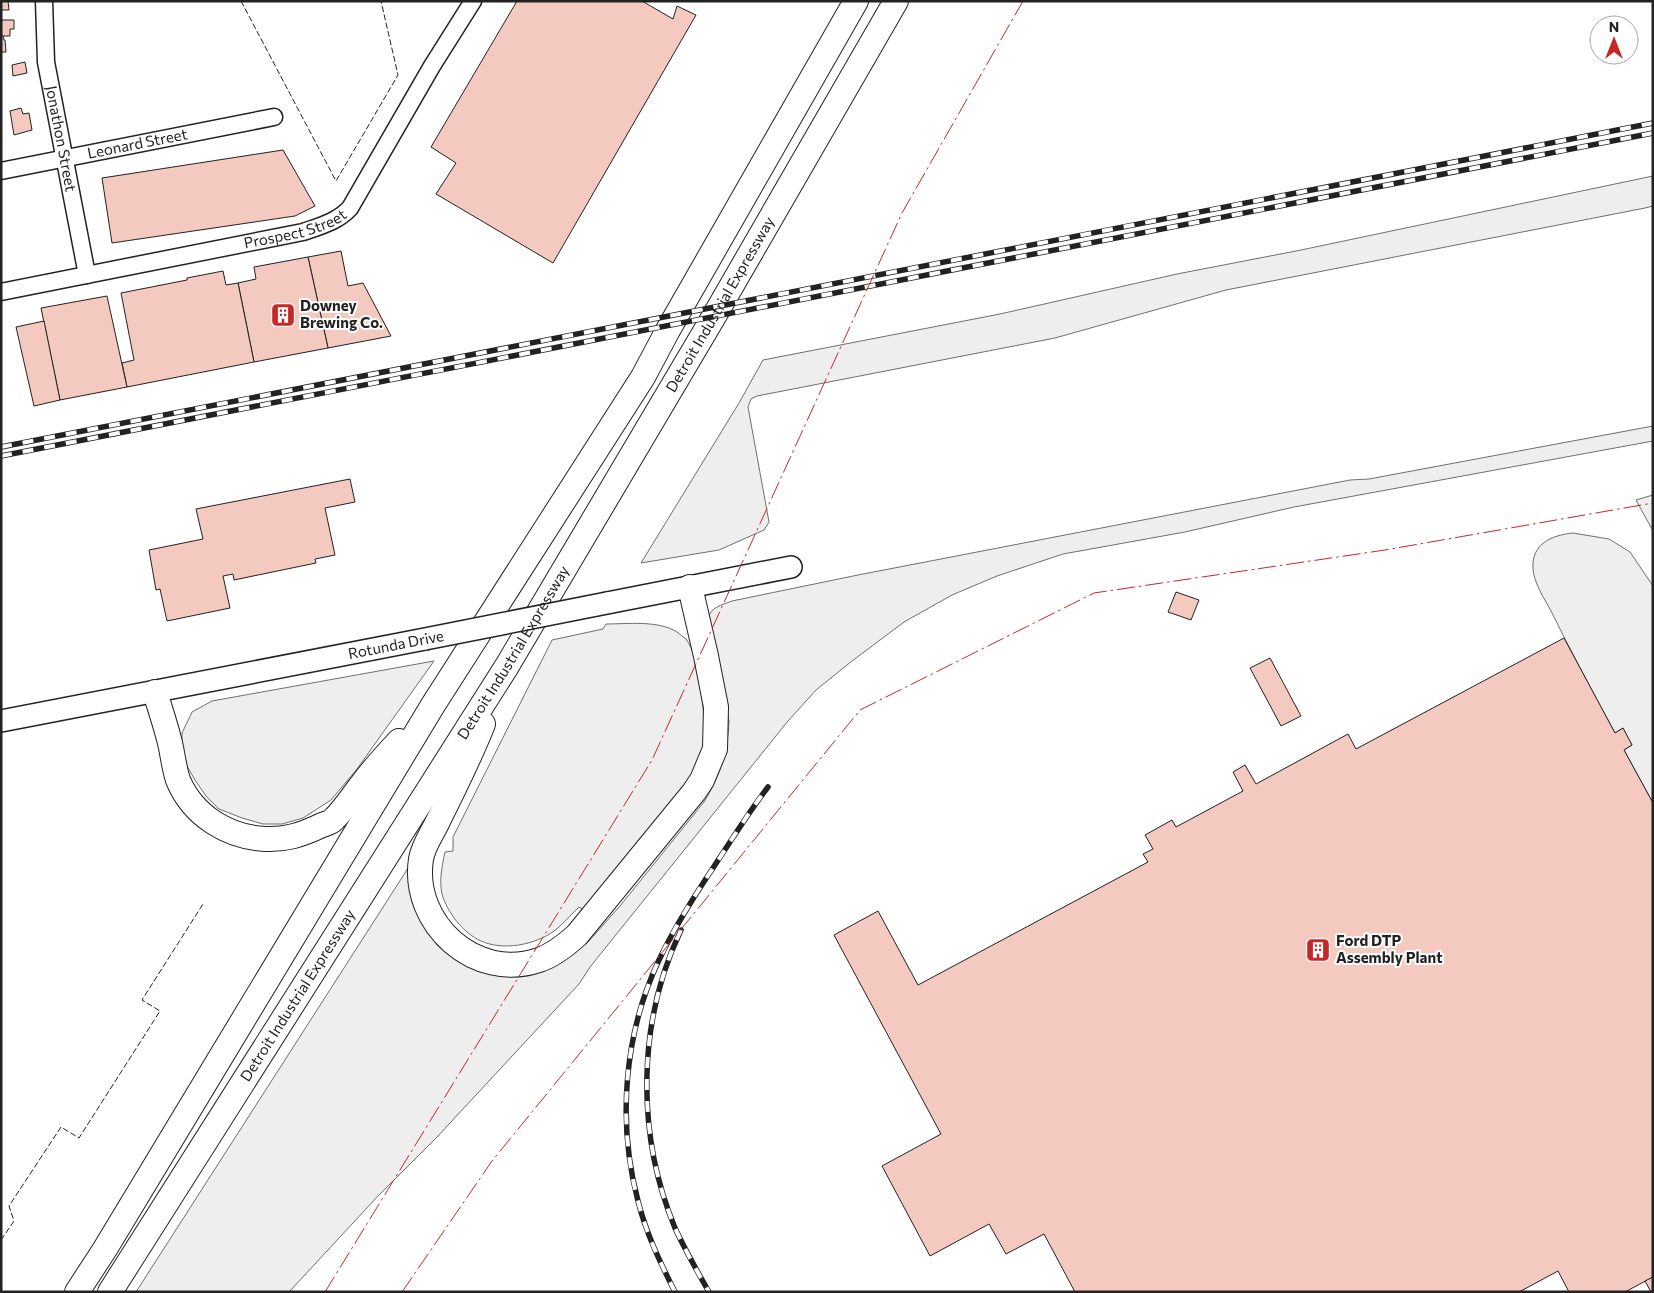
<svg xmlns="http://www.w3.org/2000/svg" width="1654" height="1293" viewBox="0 0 1654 1293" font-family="Commissioner,sans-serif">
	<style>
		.green { fill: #eee; stroke: #6f6f6f }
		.building { fill: #f3c9c0; stroke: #222 }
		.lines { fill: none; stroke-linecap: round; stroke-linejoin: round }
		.minor-casing { stroke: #222; stroke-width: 19 }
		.major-casing { stroke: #222; stroke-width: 24 }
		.highway-casing { stroke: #222; stroke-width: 26 }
		.minor { stroke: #fff; stroke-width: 16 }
		.major { stroke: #fff; stroke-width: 21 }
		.highway { stroke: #fff; stroke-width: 24 }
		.rail-casing { stroke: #222; stroke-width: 5.5 }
		.rail { stroke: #fff; stroke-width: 4; stroke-dasharray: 11; stroke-linecap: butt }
		.major-bridge-casing { stroke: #222; stroke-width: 24; stroke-linecap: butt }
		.major-bridge { stroke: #fff; stroke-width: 21 }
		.fence { stroke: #222; stroke-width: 1; stroke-dasharray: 6 2.5; stroke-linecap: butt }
		.power { stroke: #c62828; stroke-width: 1; stroke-dasharray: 18 4 2.5 4; stroke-linecap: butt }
		.labels { text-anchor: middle; stroke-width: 4; stroke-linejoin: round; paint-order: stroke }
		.street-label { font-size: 15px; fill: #222; stroke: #fff }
		.poi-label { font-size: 15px; font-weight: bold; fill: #222; stroke: #fff; text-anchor: start }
	</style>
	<rect width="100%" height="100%" fill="#fff"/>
	<g class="green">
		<path d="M 1653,176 L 1653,206 L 1645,208 L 1226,290 L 1055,338 L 757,396 L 751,399 L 748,407 L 769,522 L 764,530 L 719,550 L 641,563 L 739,403 L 763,360 L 1000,314 L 1177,274 L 1301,250 Z"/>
		<path d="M 1653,426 L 1653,441 L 1294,507 L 1185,532 L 1063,554 L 997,576 L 952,595 L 904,622 L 852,661 L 816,690 L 788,721 L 590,967 L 579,984 L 437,1137 L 378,1196 L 289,1292 L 136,1292 L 412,862 L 414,898 L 422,923 L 437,945 L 449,955 L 478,971 L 498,975 L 515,975 L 568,957 L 588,942 L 620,906 L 704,802 C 720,776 728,752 729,721 L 708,618 C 711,607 722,605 732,601 L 858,575 L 1350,480 L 1369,479 Z"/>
		<path d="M 1653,495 L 1653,531 L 1636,500 Z"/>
		<path d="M 1573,533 L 1609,539 L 1630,552 L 1653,586 L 1653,803 L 1624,750 L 1632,745 L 1623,728 L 1615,733 C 1593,692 1571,652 1551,611 C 1544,598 1534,583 1533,569 C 1531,543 1553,535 1573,533 Z"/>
		<path d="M 606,624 C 627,624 658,620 677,632 C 680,634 683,637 686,639 C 700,656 707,726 703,747 C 700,760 695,771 690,783 L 584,910 L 579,907 C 571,914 564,924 554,931 C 535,945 503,951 481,941 C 463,933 447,912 442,894 C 439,880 442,866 445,852 L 453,851 L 453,837 L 552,640 L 603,629 Z"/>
		<path d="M 434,661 L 357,769 L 331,800 L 303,818 L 282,824 L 263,824 L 242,818 L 219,809 L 206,796 L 195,780 L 187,766 L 182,747 L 182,733 L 192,712 L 212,701 Z"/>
	</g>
	<g class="building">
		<path d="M 1,1 L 8,1 L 9,10 L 1,10 Z"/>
		<path d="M 517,1 L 642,1 L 673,19 L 677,6 L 696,15 L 553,263 L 436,194 L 456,163 L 431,147 Z"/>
		<path d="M 1,20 L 14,20 L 14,29 L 10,29 L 10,36 L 1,36 Z"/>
		<path d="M 1,36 L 3,36 L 4,40 L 5,40 L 6,52 L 1,52 Z"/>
		<path d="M 25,62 L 27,73 L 13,76 L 12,65 Z"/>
		<path d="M 21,108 L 23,114 L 29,113 L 32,130 L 14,135 L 10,111 Z"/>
		<path d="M 283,150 L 315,206 L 295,216 L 112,243 L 102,178 Z"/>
		<path d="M 341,251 L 348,286 L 363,283 L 391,336 L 328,348 L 308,257 Z"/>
		<path d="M 308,257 L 328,348 L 254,362 L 238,283 L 256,279 L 254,267 Z"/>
		<path d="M 223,271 L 226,285 L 238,283 L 254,362 L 127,387 L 122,363 L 134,360 L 121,293 L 187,280 L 187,278 Z"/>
		<path d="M 107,296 L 127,387 L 60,400 L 41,308 Z"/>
		<path d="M 44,321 L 60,400 L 34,406 L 16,327 Z"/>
		<path d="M 350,479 L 355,502 L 325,508 L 335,555 L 315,559 L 316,563 L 234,580 L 233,574 L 223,576 L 230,608 L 167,621 L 160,589 L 156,590 L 149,550 L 203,539 L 196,509 Z"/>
		<path d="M 1176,592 L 1199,600 L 1191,620 L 1168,612 Z"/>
		<path d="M 1564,638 L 1615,733 L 1623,728 L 1632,745 L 1624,750 L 1653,803 L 1653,1277 L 1625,1292 L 1569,1292 L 1558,1271 L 1519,1292 L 1075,1292 L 1044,1234 L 1006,1254 L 989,1224 L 930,1256 L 882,1166 L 941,1134 L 834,935 L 878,911 L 918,985 L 1148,862 L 1143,854 L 1153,849 L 1145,835 L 1172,820 L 1176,827 L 1243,791 L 1233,772 L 1245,765 L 1256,784 L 1348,734 L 1356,749 Z"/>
		<path d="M 1270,658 L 1301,716 L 1281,726 L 1250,668 Z"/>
		<path d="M 1653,1277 L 1653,1292 L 1651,1292 L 1645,1281 Z"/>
	</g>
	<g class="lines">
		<defs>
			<g id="minor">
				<path id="s1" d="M 44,1 L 46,62 L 87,275"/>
				<path id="s2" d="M 1,171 L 274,117"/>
				<path id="s3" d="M 1,292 L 303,232 C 320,226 337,222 350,208 L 432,66 L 473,1"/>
			</g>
			<g id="major">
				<path d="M 607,603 L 791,567"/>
				<path d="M 1,721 L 425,639"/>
			</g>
			<g id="highway">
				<path d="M 155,692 C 160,709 166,726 170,743 C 173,756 174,768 178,780 C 193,816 228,837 265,839 C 285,840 301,835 320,826 C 324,824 330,823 333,820 C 344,810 353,795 362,784 C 373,769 386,755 399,741"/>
				<path d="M 483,724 C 470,757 454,789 438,821 C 433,832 423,846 421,859 C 411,924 476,982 539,960 C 554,955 566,945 577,935 L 694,792 L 702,780 L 715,749 L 716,707 L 706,656 L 690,587"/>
				<path d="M 77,1292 L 105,1249 L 433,705 L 643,377 L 668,330 L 856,1"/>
				<path id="s4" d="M 110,1292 L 507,666 L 713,318 L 896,1"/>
			</g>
		</defs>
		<use href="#minor" class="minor-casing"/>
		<use href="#major" class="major-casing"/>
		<use href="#highway" class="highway-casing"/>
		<use href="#minor" class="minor"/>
		<use href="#major" class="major"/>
		<use href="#highway" class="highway"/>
		<defs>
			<g id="rail">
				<path d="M 1,447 L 1653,123"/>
				<path d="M 1,456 L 1653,133"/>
				<path d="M 681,930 C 637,1022 636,1134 675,1228 C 685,1250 697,1271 709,1292"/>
				<path d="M 675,1292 C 660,1262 646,1233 638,1201 C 617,1122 624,1034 659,960 C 674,928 693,898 713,868 C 731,841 748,813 768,787"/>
			</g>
		</defs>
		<use href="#rail" class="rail-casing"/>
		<use href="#rail" class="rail"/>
		<defs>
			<path id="major-bridge" d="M 425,639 L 607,603"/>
		</defs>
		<use href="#major-bridge" class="major-bridge-casing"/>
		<use href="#major-bridge" class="major-bridge"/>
		<g class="fence">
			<path d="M 241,1 L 336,181 L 398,75 L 381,1"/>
			<path d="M 1,1240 L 14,1221 L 9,1206 L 61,1127 L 79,1138 L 160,1011 L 142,1000 L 203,904"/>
		</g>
		<g class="power">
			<path d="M 325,1292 L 652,760 L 902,213 L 1023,1"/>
			<path d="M 402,1292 L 492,1161 L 860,710 L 1094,593 L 1385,550 L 1653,503"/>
		</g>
	</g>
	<defs>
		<symbol id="building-square" viewBox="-11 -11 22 22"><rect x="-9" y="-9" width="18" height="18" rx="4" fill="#c62828" stroke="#fff"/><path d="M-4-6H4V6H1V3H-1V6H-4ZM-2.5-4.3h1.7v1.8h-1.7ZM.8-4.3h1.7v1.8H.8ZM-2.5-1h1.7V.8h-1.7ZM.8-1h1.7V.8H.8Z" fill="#fff"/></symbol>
	</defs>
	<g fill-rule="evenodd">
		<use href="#building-square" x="269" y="301" width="28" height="28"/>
		<use href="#building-square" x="1304" y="936" width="28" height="28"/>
	</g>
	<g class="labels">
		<g class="street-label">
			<text dy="5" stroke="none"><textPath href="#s1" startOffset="139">Jonathon Street</textPath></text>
			<text dy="5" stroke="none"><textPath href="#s2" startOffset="139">Leonard Street</textPath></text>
			<text dy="5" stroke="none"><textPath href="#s3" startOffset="301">Prospect Street</textPath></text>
			<text dy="5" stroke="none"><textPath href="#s4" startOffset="1161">Detroit Industrial Expressway</textPath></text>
			<text transform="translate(396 645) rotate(-11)" y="5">Rotunda Drive</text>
			<text dy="5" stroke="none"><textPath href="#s4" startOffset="756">Detroit Industrial Expressway</textPath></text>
			<text dy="5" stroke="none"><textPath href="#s4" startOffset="351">Detroit Industrial Expressway</textPath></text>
		</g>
		<g class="poi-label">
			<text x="300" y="311">Downey<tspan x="300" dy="17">Brewing Co.</tspan></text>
			<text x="1336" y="946">Ford DTP<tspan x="1336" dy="17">Assembly Plant</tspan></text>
		</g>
	</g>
	<rect width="1654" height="1293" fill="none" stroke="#222222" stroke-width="5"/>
	<g transform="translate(1614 40)"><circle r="24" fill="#ffffff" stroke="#a7a7a7"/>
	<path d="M0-4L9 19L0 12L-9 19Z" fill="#c62828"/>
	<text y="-8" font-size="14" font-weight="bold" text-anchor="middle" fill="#222222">N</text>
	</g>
</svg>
